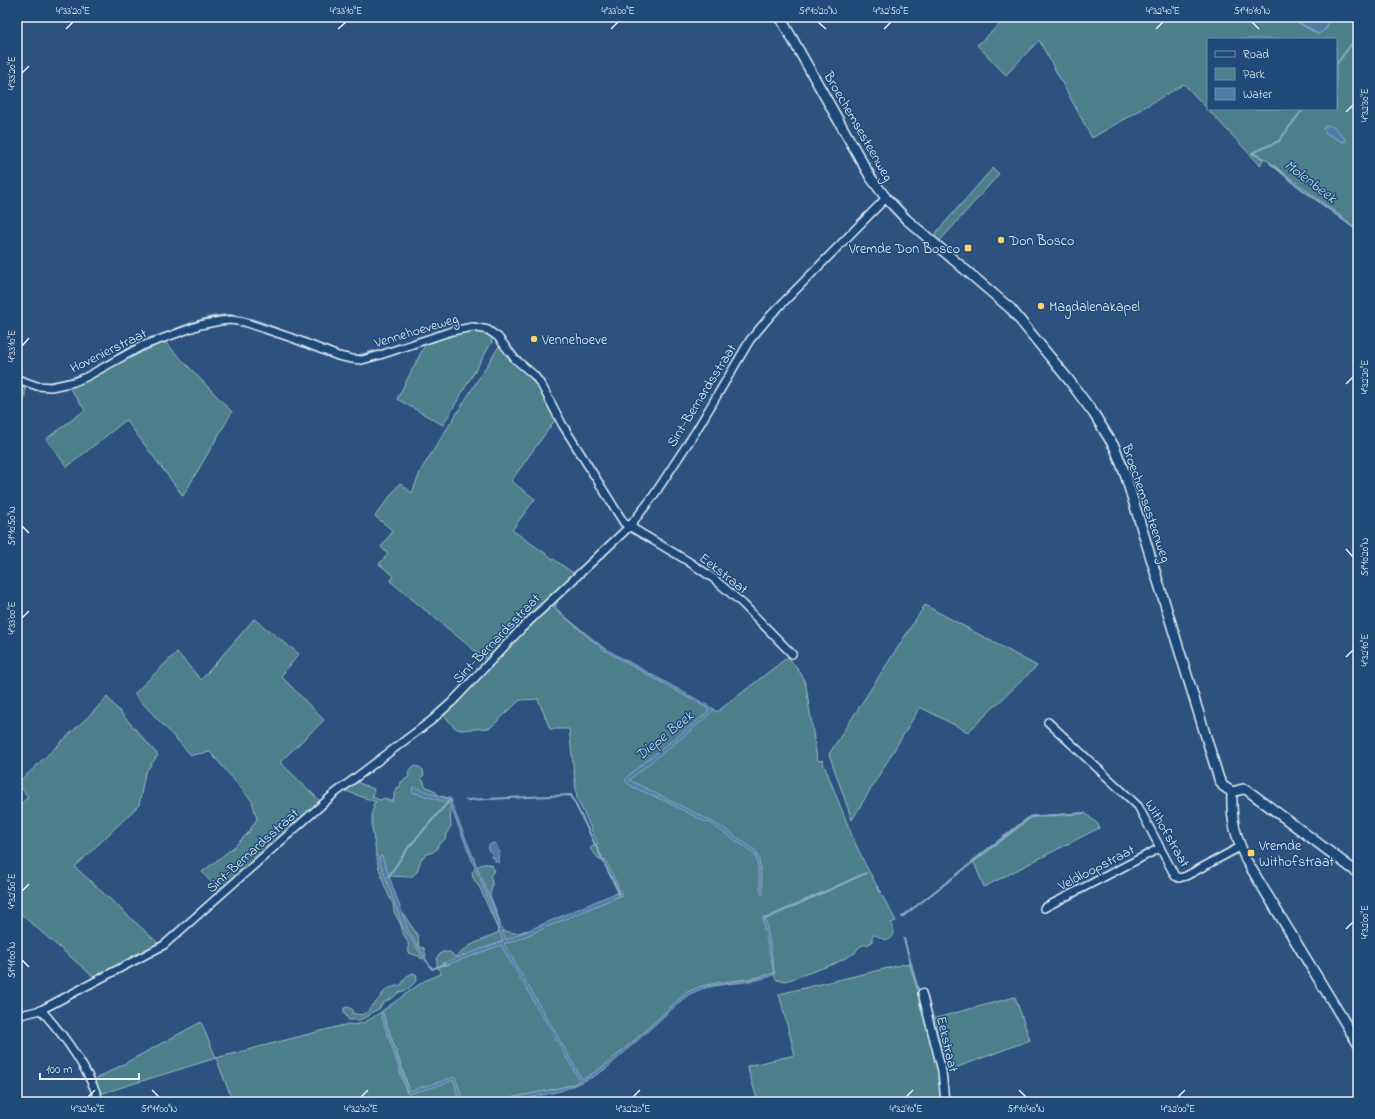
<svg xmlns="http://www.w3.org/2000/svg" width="1375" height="1119" viewBox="0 0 1375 1119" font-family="'Indie Flower',sans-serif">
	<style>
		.green { fill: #4c7f8b; stroke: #9ab8c2; fill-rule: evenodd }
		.water { fill: #507ba6; stroke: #8daac7 }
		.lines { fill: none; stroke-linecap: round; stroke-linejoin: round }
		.stream { stroke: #8daac7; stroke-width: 2 }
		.minor-casing { stroke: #e8f1f8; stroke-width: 10 }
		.tertiary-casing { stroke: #e8f1f8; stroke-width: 12 }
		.minor { stroke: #1f4a7a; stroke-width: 7 }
		.tertiary { stroke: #1f4a7a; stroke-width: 9 }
		.ticks { fill: none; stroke: #e8f1f8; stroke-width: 1.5 }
		.poi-dot { fill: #ffd166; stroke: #1f4a7a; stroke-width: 1.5 }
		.labels { text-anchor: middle; stroke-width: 3; stroke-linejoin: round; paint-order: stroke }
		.street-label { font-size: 14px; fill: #e8f1f8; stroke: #1f4a7a }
		.poi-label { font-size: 14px; fill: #e8f1f8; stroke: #1f4a7a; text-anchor: start }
		.water-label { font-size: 15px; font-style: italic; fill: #d1dfec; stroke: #1f4a7a }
		.neatline { fill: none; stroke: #e8f1f8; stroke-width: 1.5 }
		.ticks-label { font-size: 10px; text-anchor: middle; fill: #e8f1f8 }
	</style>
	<rect width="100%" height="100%" fill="#2e527f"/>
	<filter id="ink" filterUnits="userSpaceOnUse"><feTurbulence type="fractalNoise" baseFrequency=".025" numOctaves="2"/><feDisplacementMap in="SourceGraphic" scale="8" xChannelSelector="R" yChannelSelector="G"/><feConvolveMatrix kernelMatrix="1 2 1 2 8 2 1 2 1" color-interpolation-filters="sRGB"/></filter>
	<g filter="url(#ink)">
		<g class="green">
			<path d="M 1008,17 L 1291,17 L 1292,19 L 1317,34 L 1326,29 L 1330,17 L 1358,17 L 1358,229 L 1264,158 L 1260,165 L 1184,84 L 1092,138 L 1039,40 L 1006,75 L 977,45 ZM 1208,39 L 1336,39 L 1336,109 L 1208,109 Z"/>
			<path d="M 993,168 L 999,174 L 939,242 L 933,236 Z"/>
			<path d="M 473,329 L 483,332 L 491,336 L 492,342 L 443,425 L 397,399 L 427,341 Z"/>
			<path d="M 164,341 L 232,412 L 183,496 L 126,420 L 67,467 L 46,439 L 85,410 L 68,386 L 85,381 L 114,364 Z"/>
			<path d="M 500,345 L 536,382 L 555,420 L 511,481 L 535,499 L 512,530 L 576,575 L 520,625 L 486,660 L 390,581 L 394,576 L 379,564 L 388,554 L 381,547 L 393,531 L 375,516 L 400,483 L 412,493 L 421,470 Z"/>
			<path d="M 17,383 L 25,385 L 25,397 L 22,401 L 17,404 Z"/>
			<path d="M 925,605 L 1037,666 L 968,732 L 920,707 L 852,820 L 829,754 Z"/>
			<path d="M 552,606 L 593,641 L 606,651 L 709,709 L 713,709 L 717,712 L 788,657 L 802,675 L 806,686 L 817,759 L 819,761 L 822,760 L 853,838 L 865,864 L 896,921 L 891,923 C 897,932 894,942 883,939 C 880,938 877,935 874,935 L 872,936 L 872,942 L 869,944 L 863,945 L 858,948 L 855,953 L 834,964 L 786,981 L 777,980 L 775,977 L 774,973 C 745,983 713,978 686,993 L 643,1033 L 603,1067 L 587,1077 L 571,1085 L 545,1091 L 489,1102 L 462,1102 L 460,1092 L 456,1079 L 454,1079 L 459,1102 L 233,1102 L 216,1058 L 100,1094 L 94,1080 L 201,1022 L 216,1058 L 348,1024 C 361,1027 370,1019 381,1012 L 407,1093 L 410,1091 L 382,1011 L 424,981 L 441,974 L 437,965 L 437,957 L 442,952 L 450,952 L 455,957 L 471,945 L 499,932 L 480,888 L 473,878 L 472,873 C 476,865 484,862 492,865 L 494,871 L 490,876 C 492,880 493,886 491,890 C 491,892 490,894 490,896 C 493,902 502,925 501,932 C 508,930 510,933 516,933 C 520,933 523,931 527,930 L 530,933 L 622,895 L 605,859 L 601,861 L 590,849 L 593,845 L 598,844 L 577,798 L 569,729 L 550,729 L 538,699 L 520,700 L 490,728 L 460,730 L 454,727 L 443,714 L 514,641 Z"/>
			<path d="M 254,619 L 299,654 L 281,676 L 324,720 L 280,762 L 320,801 L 219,891 L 202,872 L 234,847 L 248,833 L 257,819 L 252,801 L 210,752 L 191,755 L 134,694 L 177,652 L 201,680 Z"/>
			<path d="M 107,697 L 158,755 L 145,773 L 139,805 L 75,867 L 159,944 L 95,978 L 17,911 L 17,808 L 28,797 L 18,783 L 95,710 Z"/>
			<path d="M 414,766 L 419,767 L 423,770 L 424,775 L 421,778 L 424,782 L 425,786 L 435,791 L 439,796 L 450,798 L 452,801 L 450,810 L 451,826 L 448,831 L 445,839 L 438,845 L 437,849 L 433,852 L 427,854 L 421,859 L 417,872 L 411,877 L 391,876 L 388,877 L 400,909 L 418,936 L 419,947 L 424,948 L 426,956 L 421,959 L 419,956 L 409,953 L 408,942 L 403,933 L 401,925 L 394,912 L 393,904 L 385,887 L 378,865 L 372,828 L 372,811 L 374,808 L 373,804 L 376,802 L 343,790 L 354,781 L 374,789 L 372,797 L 380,800 L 384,798 L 390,801 L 393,801 L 394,798 L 394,793 L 396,788 L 400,787 L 401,782 L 409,777 L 408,772 Z"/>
			<path d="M 1085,813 L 1098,824 L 1099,828 L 984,887 L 973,860 L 1030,816 Z"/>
			<path d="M 909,963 L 929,1028 L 939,1071 L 942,1102 L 758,1102 L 747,1066 L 795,1055 L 779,994 Z"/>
			<path d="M 413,973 L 416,974 C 420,982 410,985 407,990 L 399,992 L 394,997 L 388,1000 L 382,1004 L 379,1009 L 372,1012 L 369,1016 L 359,1020 L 349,1020 L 344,1013 L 344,1008 L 348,1007 L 353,1010 L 352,1013 C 359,1015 364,1016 369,1010 C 372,1006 369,1008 373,1005 C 379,1000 379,999 383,993 C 387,988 395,986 401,985 L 407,976 Z"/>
			<path d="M 1015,997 L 1030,1040 L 945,1072 L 932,1019 Z"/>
		</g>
		<g class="water">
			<path d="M 1291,17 L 1330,17 C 1327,26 1326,32 1317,34 L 1311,29 L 1291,19 Z"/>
			<path d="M 1327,125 C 1335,126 1342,134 1346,141 L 1342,142 L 1326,133 L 1323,128 Z"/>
			<path d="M 557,601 L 558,602 L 555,607 L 568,619 L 604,648 L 714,709 L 712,712 L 701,722 L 629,780 L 705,818 L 725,829 L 756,851 L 759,859 L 763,894 L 761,894 L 757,861 L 754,853 L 710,823 L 704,821 L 663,800 L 633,787 L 625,781 L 630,774 L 706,714 L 709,709 L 604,650 L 553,607 Z"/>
			<path d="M 413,787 L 450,800 L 480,874 L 478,875 L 449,803 L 412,792 Z"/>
			<path d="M 493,843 L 496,844 L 500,853 L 498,858 L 500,861 L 499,863 L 495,861 L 495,858 L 491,857 L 492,854 L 488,850 L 489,845 Z"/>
			<path d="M 380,856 L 382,856 L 408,930 L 431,967 L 424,959 L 403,927 L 379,859 Z"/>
			<path d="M 480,878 L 482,878 L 506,940 L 613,894 L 620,893 L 619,896 L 514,941 L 504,944 L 582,1079 L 587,1077 L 603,1067 L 643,1033 L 686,993 L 699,987 L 758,978 L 774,973 L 764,928 L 763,917 L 765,916 L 775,974 C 766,979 756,980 745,982 C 724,985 699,985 682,1000 L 607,1068 L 593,1077 L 561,1091 L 519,1100 L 518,1102 L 515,1102 L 514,1100 L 489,1102 L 556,1089 L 571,1085 L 579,1081 L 579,1079 L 501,945 L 444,966 L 443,963 L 503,941 Z"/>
			<path d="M 382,1011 L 409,1091 L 455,1077 L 456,1079 L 460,1092 L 462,1102 L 459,1102 L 454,1080 L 434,1087 L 408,1094 L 382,1018 L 381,1012 Z"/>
		</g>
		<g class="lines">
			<g class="stream">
				<path d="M 1336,65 L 1358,35"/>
				<path d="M 1262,158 L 1252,153 L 1279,141 L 1303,109"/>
				<path d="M 1270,163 L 1294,183 L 1358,231"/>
				<path d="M 173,330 C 190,324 210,315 228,315 C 246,315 270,326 288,333"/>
				<path d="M 318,344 L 344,354"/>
				<path d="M 356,356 L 374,351"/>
				<path d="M 119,363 L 158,344"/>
				<path d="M 96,367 L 125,350 L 153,337"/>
				<path d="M 42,383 C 58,382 74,379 89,372"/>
				<path d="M 466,800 L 571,795 L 618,891 L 618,894"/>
				<path d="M 388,877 L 408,848 L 449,801"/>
				<path d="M 877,887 L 881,892"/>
				<path d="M 902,917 L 1031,817 L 1084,813"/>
				<path d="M 765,919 L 866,873"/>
				<path d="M 904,939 L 919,993"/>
				<path d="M 430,966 L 432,969 L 445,964"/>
			</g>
			<defs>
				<g id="minor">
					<path d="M 17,379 L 37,386 L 51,387 L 74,382 L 86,377 L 142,346 L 200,325 L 220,321 L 231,320 L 244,322 L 295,339 L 338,356 L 352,359 L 362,360 L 380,355 L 452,331 L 473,327 L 488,330 L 498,337 L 515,359 L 534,375 L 542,386 L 562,424 L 624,523 L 686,560 L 713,578 L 743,604 L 792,654"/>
					<path d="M 1048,722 L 1138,806 L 1175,876 L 1179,878 L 1186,876 L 1240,847"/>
					<path d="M 1044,908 L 1160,848"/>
					<path d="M 922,993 L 942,1071 L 945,1102"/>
					<path d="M 41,1010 C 66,1037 87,1068 100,1102"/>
					<path d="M 17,1016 L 41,1010 L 164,945 L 334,794 L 432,720 L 453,701 L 521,629 L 629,527 L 652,498 L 696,431 L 750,340 L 771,315 L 886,198"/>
				</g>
				<g id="tertiary">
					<path d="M 780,17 L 871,178 L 886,198 L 906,219 L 1011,309 L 1068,379 L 1094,414 L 1115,448 L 1125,474 L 1219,779 L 1223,786 L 1232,792"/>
					<path d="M 1232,792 C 1231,820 1235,834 1246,860 L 1358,1044"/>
					<path d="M 1232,792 L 1243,789 L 1247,790 L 1358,873"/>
				</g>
			</defs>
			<use href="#minor" class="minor-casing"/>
			<use href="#tertiary" class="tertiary-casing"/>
			<use href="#minor" class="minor"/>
			<use href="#tertiary" class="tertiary"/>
		</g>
	</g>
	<path class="ticks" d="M 818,22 L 826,29M 1252,22 L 1259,29M 66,29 L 73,22M 338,29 L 346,22M 611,29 L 618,22M 884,29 L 891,22M 1156,29 L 1163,22M 22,73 L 29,66M 1346,112 L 1353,105M 22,346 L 29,338M 1346,384 L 1353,377M 22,526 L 29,533M 1346,549 L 1353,557M 22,618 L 29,611M 1346,657 L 1353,650M 22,891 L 29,884M 1346,929 L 1353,922M 22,960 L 29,967M 152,1090 L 159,1097M 1019,1090 L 1026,1097M 88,1097 L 95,1090M 361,1097 L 368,1090M 633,1097 L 640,1090M 906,1097 L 913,1090M 1178,1097 L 1185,1090"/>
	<g class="poi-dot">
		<circle cx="1001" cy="240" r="4"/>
		<rect x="964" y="244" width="8" height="8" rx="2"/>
		<circle cx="1041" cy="306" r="4"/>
		<circle cx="534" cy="339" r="4"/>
		<rect x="1247" y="849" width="8" height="8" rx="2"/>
	</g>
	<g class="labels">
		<g class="street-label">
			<text transform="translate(859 126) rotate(60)" y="5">Broechemsesteenweg</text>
			<text transform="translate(416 330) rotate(-17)" y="5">Vennehoeveweg</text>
			<text transform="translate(108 350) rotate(-26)" y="5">Hovenierstraat</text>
			<text transform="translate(701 395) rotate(-58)" y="5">Sint-Bernardsstraat</text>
			<text transform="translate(1147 503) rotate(71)" y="5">Broechemsesteenweg</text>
			<text transform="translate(724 573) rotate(38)" y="5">Eekstraat</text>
			<text transform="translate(496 638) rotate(-46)" y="5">Sint-Bernardsstraat</text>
			<text transform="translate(1168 833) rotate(60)" y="5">Withofstraat</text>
			<text transform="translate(252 850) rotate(-42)" y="5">Sint-Bernardsstraat</text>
			<text transform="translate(1096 867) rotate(-27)" y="5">Veldloopstraat</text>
			<text transform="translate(948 1044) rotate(77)" y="5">Eekstraat</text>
		</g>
		<g class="poi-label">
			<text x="1009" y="245">Don Bosco</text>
			<text x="960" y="253" text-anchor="end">Vremde Don Bosco</text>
			<text x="1049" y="311">Magdalenakapel</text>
			<text x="542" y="344">Vennehoeve</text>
			<text x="1259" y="850">Vremde<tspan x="1259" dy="16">Withofstraat</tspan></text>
		</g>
		<g class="water-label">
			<text transform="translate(1311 181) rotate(37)" y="5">Molenbeek</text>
			<text transform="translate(664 735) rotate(-39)" y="5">Diepe Beek</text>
		</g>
	</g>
	<rect width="1375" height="1119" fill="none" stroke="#1f4a7a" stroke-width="44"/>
	<rect x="1207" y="38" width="130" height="72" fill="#1f4a7a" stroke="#6f8dac"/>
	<rect x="1215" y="51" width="20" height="6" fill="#1f4a7a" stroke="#6f8dac"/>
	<text x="1243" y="58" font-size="12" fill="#e8f1f8">Road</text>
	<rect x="1215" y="68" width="20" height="12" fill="#4c7f8b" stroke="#6f8dac"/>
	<text x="1243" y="78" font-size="12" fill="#e8f1f8">Park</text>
	<rect x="1215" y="88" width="20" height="12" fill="#507ba6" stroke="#6f8dac"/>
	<text x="1243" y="98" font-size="12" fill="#e8f1f8">Water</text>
	<path d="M40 1073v6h99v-6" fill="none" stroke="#e8f1f8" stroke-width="2"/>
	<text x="46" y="1073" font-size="12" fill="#e8f1f8" stroke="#1f4a7a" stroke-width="3" paint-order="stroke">100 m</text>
	<rect x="22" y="22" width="1331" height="1075" class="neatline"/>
	<g class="ticks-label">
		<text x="73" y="14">4°33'20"E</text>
		<text x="346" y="14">4°33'10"E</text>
		<text x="618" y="14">4°33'00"E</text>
		<text x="818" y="14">51°10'20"N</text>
		<text x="891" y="14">4°32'50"E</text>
		<text x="1163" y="14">4°32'40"E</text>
		<text x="1252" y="14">51°10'10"N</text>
		<text transform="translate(11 73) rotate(-90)" y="4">4°33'20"E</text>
		<text transform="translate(1364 105) rotate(-90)" y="4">4°32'30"E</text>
		<text transform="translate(11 346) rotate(-90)" y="4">4°33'10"E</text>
		<text transform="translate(1364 377) rotate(-90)" y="4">4°32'20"E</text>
		<text transform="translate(11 526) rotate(-90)" y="4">51°10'50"N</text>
		<text transform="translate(1364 557) rotate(-90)" y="4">51°10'20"N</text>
		<text transform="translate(11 618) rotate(-90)" y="4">4°33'00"E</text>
		<text transform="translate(1364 650) rotate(-90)" y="4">4°32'10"E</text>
		<text transform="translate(11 891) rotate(-90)" y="4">4°32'50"E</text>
		<text transform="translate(1364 922) rotate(-90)" y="4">4°32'00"E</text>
		<text transform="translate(11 960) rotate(-90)" y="4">51°11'00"N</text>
		<text x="88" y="1112">4°32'40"E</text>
		<text x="159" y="1112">51°11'00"N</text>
		<text x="361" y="1112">4°32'30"E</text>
		<text x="633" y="1112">4°32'20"E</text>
		<text x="906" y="1112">4°32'10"E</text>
		<text x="1026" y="1112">51°10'40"N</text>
		<text x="1178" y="1112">4°32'00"E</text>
	</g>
</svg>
